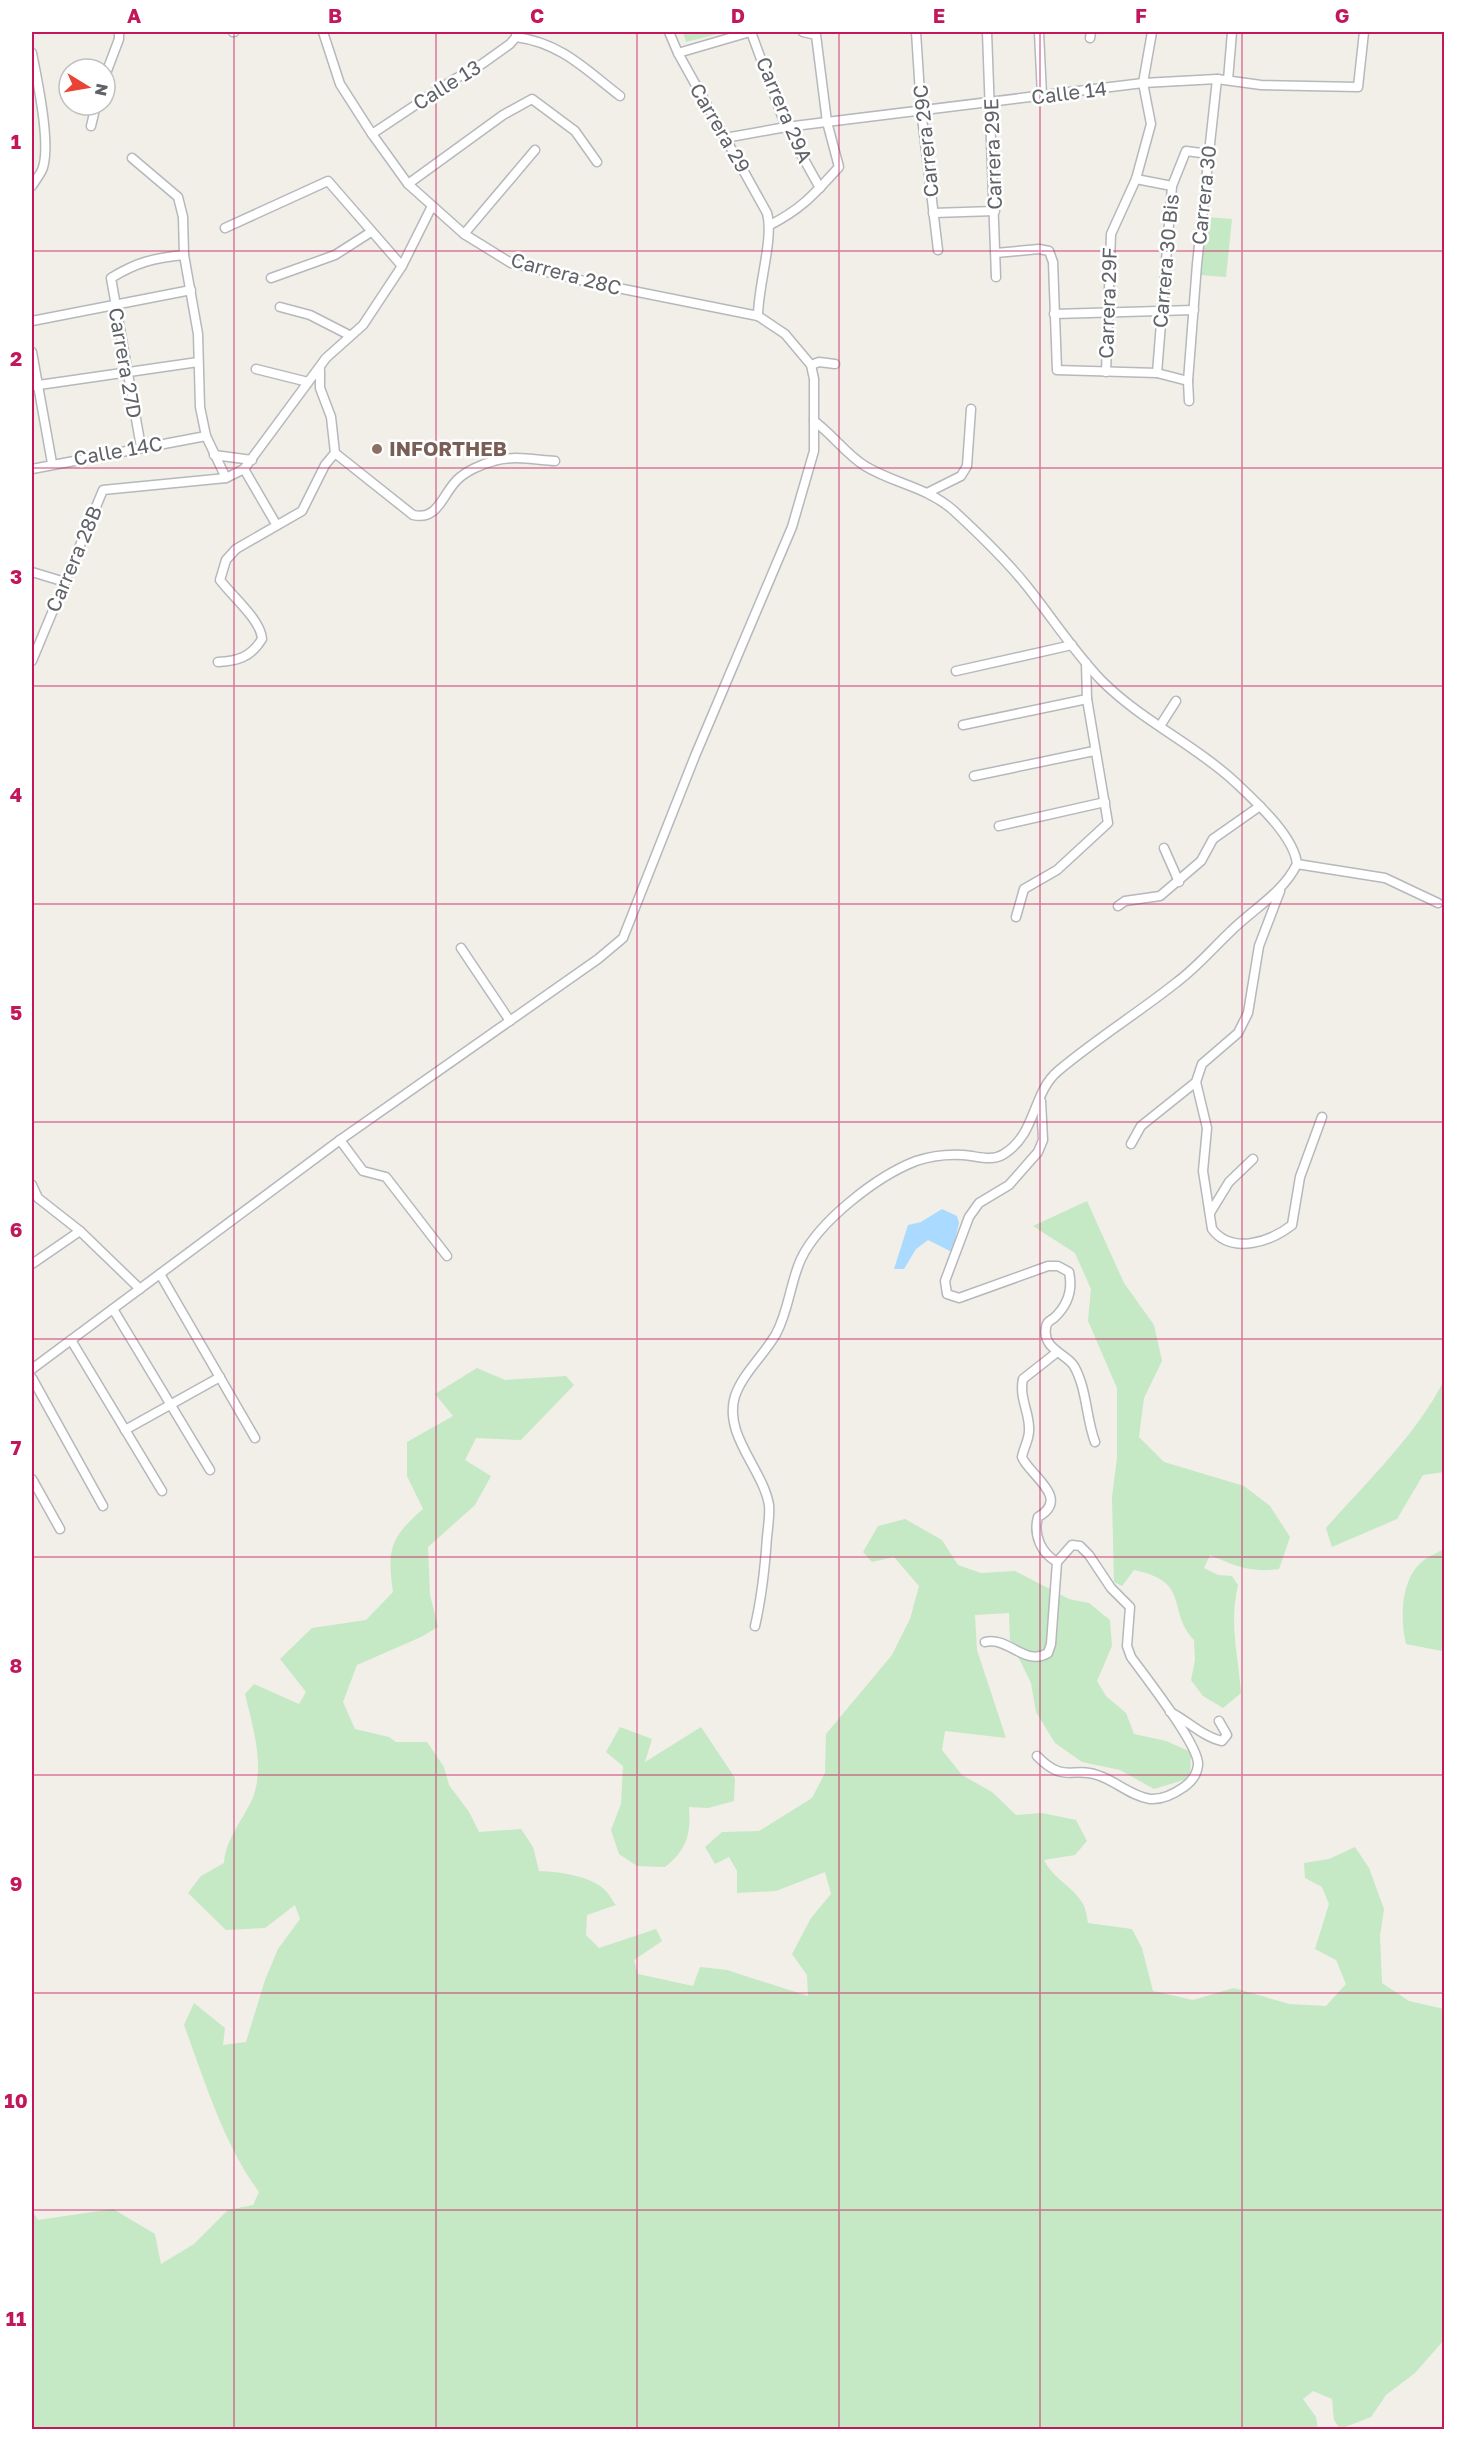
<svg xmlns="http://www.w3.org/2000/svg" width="1476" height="2461" viewBox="0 0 1476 2461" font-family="'Golos Text',sans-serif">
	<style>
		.green { fill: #c5e8c5 }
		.water { fill: #aadaff }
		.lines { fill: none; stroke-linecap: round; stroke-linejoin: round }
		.minor-casing { stroke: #b5b8bc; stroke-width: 11 }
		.minor { stroke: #fff; stroke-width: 8 }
		.grid { fill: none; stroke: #c2185b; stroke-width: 1.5; stroke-opacity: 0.55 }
		.education-dot { fill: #8d6e63; stroke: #fff; stroke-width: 2 }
		.labels { text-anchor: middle; stroke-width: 5; stroke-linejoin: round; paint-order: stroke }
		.street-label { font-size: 20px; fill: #5f6368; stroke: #fff }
		.education-label { font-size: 20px; font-weight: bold; fill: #785e54; stroke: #fff; text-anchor: start }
		.neatline { fill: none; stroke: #c2185b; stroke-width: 2 }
		.grid-label { font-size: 20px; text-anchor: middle; font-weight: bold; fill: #c2185b }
	</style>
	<rect width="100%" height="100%" fill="#f1efe8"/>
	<g class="green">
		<path d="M 683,32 L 725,32 L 686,42 Z"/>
		<path d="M 1206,217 L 1232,219 L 1226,277 L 1200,275 Z"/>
		<path d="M 1087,1201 L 1124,1283 L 1154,1325 L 1162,1361 L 1144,1398 L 1139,1437 L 1164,1462 L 1244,1486 L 1270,1506 L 1290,1537 L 1279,1569 C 1250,1573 1236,1566 1210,1555 L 1204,1568 L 1218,1575 L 1232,1576 L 1238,1585 C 1229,1625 1238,1653 1241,1693 L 1223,1708 L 1203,1696 L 1191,1680 L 1195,1660 L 1194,1640 C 1166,1610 1192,1582 1134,1570 L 1122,1586 L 1114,1582 L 1112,1497 L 1117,1458 L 1117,1388 L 1088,1321 L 1091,1289 L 1075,1253 L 1033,1226 Z"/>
		<path d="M 477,1368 L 505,1380 L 566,1376 L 574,1385 L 521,1440 L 476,1438 L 465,1460 L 491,1476 L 475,1505 L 428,1547 L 430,1595 L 438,1627 L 421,1637 L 357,1665 L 343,1702 L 355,1729 L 389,1737 L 396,1742 L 427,1742 L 444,1767 L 449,1785 L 469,1812 L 479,1832 L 521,1829 L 533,1847 L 539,1871 C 559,1872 588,1875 604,1889 C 609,1893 612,1901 616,1905 L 587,1915 L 586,1935 L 599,1948 L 656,1929 L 662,1941 L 634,1960 L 638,1974 L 693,1986 L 700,1967 L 727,1970 L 808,1996 L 807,1975 L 792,1954 L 811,1918 L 831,1894 L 825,1872 L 776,1891 L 737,1893 L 737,1871 L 729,1857 L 715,1864 L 705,1847 L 722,1832 L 759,1831 L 812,1798 L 825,1773 L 826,1734 L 892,1655 L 910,1619 L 919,1586 L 894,1557 L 872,1562 L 863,1552 L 878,1526 L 905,1519 L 942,1540 L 958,1565 L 981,1573 L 1015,1571 L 1069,1599 L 1089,1603 L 1110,1620 L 1112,1646 L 1097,1681 L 1106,1696 L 1126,1713 L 1134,1734 L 1166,1741 L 1191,1752 L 1190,1778 L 1154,1789 L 1120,1770 L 1082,1762 L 1055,1743 L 1036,1712 L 1031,1683 L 1010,1640 L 1009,1613 L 975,1615 L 977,1650 L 1006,1738 L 945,1731 L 942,1750 L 962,1775 L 992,1792 L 1016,1815 L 1042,1813 L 1076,1820 L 1087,1841 L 1075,1855 L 1044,1860 C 1053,1879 1073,1886 1083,1904 C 1086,1909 1087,1917 1088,1923 L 1132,1929 L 1142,1948 L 1153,1991 L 1193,2000 L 1234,1988 L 1289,2004 L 1326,2006 L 1346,1984 L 1336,1960 L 1315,1949 L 1329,1904 L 1322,1887 L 1305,1878 L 1304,1863 L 1329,1859 L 1355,1847 L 1369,1868 L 1384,1909 L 1380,1936 L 1382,1983 L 1409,2001 L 1444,2009 L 1444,2003 L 1444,2340 L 1415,2373 L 1386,2395 L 1371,2417 L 1340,2429 L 1334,2420 L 1332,2399 L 1313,2391 L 1303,2399 L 1316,2417 L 1318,2429 L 32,2429 L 32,2211 L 38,2220 L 113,2209 L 155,2234 L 161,2264 L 194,2244 L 228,2210 L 253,2205 L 259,2192 C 223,2143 205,2081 184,2025 L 194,2003 L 225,2028 L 223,2045 L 246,2042 L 265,1980 L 278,1949 L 300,1919 L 295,1905 L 265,1928 L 226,1930 L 188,1893 L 201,1876 L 224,1863 C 226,1840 239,1825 250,1804 C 267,1771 253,1728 245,1694 L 254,1684 L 299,1704 L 306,1692 L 280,1659 L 312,1628 L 366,1620 L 393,1592 C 387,1549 390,1538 423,1509 L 407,1476 L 407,1442 L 453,1416 L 435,1394 Z"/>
		<path d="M 1444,1380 L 1444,1472 L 1423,1475 L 1397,1519 L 1332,1547 L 1326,1528 C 1364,1485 1419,1432 1444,1380 Z"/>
		<path d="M 1444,1549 L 1444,1643 L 1442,1651 L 1406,1644 C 1400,1619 1400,1578 1424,1560 C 1430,1556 1438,1552 1444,1549 Z"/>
		<path d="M 620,1727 L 652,1739 L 645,1762 L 701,1727 L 735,1778 L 734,1801 L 708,1808 L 689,1807 C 691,1834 687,1850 665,1867 L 637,1866 L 619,1854 L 611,1830 L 621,1804 L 623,1766 L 606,1752 Z"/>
	</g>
	<path class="water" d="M 942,1209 L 957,1216 L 959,1223 L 952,1252 L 928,1240 L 916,1249 L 904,1269 L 894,1269 L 908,1225 L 921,1222 Z"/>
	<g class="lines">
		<defs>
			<g id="minor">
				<path d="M 233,32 L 234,32"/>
				<path d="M 669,32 L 678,53 L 767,213 C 774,238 758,286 758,316"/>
				<path d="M 751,32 L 786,127 L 820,188"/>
				<path d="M 916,32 L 921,109 L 938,250"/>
				<path d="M 987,32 L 996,277"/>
				<path d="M 1039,32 L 1042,96"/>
				<path d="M 516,37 C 561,43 585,69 620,96"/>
				<path d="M 1090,38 L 1091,32"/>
				<path d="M 32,53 C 37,79 52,147 42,170 C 39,176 35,181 32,186"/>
				<path d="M 678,53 L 750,32"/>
				<path d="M 105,76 L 119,39 L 119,32"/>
				<path d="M 1228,80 L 1232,32"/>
				<path d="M 91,126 L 96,105"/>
				<path d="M 372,134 L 453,80 L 482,64 L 510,44 L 516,37 L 516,32"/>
				<path d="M 725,138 L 786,127 L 1143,83 L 1217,79 L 1261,85 L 1358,87 L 1364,32"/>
				<path d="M 132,158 L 178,197 L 183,217 L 184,255 L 198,334 L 200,407 L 206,436 L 226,478"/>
				<path d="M 1136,179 L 1172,186"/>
				<path d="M 408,184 L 503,115 L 532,99 L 575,131 L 597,162"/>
				<path d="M 933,213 L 995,211"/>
				<path d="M 770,225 C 803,208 814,194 839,167 L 827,122 L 816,35 L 803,32"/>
				<path d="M 225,228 L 328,181 L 402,266"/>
				<path d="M 464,234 L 535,150"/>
				<path d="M 996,253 L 1039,249 L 1049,251 L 1053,262 L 1057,370 L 1157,373 L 1188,381"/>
				<path d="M 271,278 L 335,255 L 371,232"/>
				<path d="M 280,307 L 310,315 L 349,335"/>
				<path d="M 1054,314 L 1194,310"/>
				<path d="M 32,321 L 191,290"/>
				<path d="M 32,352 L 52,463"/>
				<path d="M 811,365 L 819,362 L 835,364"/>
				<path d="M 256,369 L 308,382"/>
				<path d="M 320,370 L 320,388 L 331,417 L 335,453 L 413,515 C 438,521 442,495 457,480 C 466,471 482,464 494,461 C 513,455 536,460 555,461"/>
				<path d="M 1106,372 L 1111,234 L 1136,179 L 1151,124 L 1143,83 L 1152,32"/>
				<path d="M 1157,373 L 1172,186 L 1186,151 L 1209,154"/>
				<path d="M 32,386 L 198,362"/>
				<path d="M 1189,401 L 1188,381 L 1197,264 L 1217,79"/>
				<path d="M 141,447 L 111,278 C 137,262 154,258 184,255"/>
				<path d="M 214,455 L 252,460"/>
				<path d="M 32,469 L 206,436"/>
				<path d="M 244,469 L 276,524"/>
				<path d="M 929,492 L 961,476 L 967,466 L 971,409"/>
				<path d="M 32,572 L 65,582"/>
				<path d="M 32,661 L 103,490 L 226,478 L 244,469 L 326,358 L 363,325 L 402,266 L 432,206"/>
				<path d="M 218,662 C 238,661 251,657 262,639 C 261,620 232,596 220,580 L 226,560 L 236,549 L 302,511 L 325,465 L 335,453"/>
				<path d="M 956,671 L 1072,645"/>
				<path d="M 963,725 L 1087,699"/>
				<path d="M 1160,726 L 1176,701"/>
				<path d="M 974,776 L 1094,751"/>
				<path d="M 999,826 L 1105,802"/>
				<path d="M 1164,848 L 1179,882"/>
				<path d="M 1297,864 L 1385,878 L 1438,903"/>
				<path d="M 1280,891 L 1259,946 L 1248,1013 L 1238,1033 L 1202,1064 L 1196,1082 L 1207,1128 L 1203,1171 L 1212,1229 C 1232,1255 1270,1242 1292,1225 L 1300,1177 L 1322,1117"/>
				<path d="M 1118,906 L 1125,901 L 1160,896 L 1201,861 L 1213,839 L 1260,806"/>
				<path d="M 1016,917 L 1024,889 L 1057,870 L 1108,823 L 1087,699 L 1086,663"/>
				<path d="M 461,948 L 510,1021"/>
				<path d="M 1041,1101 L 1043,1140 L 1038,1152 L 1009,1185 L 979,1203 L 969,1217 L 945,1281 L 947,1294 L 959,1298 L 1048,1266 L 1058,1266 L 1069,1272 C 1073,1290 1068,1305 1054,1318 C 1050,1321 1046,1322 1046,1328 C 1042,1349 1067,1354 1074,1366 C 1087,1389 1086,1418 1095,1442"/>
				<path d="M 340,1140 L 363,1171 L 386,1177 L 447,1256"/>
				<path d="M 1131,1144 L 1141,1126 L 1196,1082"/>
				<path d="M 32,1185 L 38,1198 L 80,1231 L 140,1289"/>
				<path d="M 1210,1213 L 1229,1182 L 1253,1159"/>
				<path d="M 32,1264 L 80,1231"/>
				<path d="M 160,1274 L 255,1438"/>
				<path d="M 113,1309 L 210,1470"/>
				<path d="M 71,1340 L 162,1491"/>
				<path d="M 32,1369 L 340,1140 L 598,959 L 623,938 L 695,756 L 792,527 L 814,451 L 814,379 L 811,365 L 785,334 L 758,316 L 588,282 L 511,263 L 464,234 L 408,184 L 372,134 L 340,84 L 323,32"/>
				<path d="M 32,1378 L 103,1506"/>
				<path d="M 125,1430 L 220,1377"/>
				<path d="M 32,1479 L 60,1529"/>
				<path d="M 755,1626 C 762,1596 765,1567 767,1537 C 768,1527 770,1515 769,1505 C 763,1469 723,1435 735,1396 C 743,1373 764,1355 776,1334 C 789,1310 790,1283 801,1259 C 819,1221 877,1176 916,1161 C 931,1156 948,1154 963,1155 C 978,1156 991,1162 1004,1154 C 1037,1133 1032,1093 1058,1071 C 1096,1039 1138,1013 1177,982 C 1197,967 1213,948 1231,931 C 1253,909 1283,893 1297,864 C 1294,836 1256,802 1235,782 C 1194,744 1142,721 1102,681 C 1074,652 1051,616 1026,585 C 1005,559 978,533 953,510 C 927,487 895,484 865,466 C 846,454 832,434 814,421"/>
				<path d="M 985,1642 C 1008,1636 1025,1667 1048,1653 L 1051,1644 L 1057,1562 C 1041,1553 1033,1535 1038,1517 C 1072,1498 1028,1474 1022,1457 C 1024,1446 1030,1439 1029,1428 C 1029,1411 1019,1398 1023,1379 L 1056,1353"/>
				<path d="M 1170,1712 C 1187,1720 1203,1737 1222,1741 L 1227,1735 L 1219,1721"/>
				<path d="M 1037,1756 C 1065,1785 1073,1765 1100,1776 C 1117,1782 1131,1796 1150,1799 C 1162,1800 1174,1794 1184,1787 C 1191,1782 1197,1775 1198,1765 C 1200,1746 1144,1675 1131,1657 L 1127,1646 L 1130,1607 L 1111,1588 L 1089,1555 L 1080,1546 L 1072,1545 L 1057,1562"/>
			</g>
		</defs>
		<use href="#minor" class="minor-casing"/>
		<use href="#minor" class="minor"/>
	</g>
	<path class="grid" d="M 234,32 L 234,2430M 436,32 L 436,2430M 637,32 L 637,2430M 839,32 L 839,2430M 1040,32 L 1040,2430M 1242,32 L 1242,2430M 32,251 L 1444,251M 32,468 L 1444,468M 32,686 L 1444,686M 32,904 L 1444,904M 32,1122 L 1444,1122M 32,1339 L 1444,1339M 32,1557 L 1444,1557M 32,1775 L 1444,1775M 32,1993 L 1444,1993M 32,2210 L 1444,2210"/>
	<circle class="education-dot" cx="377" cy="449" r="6"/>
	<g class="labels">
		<g class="street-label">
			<text transform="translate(447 85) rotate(-32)" y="7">Calle 13</text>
			<text transform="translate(1069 93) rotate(-7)" y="7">Calle 14</text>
			<text transform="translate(784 110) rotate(67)" y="7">Carrera 29A</text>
			<text transform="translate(720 128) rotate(60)" y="7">Carrera 29</text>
			<text transform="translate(926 141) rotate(-96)" y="7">Carrera 29C</text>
			<text transform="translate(993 154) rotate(-92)" y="7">Carrera 29E</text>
			<text transform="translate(1204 195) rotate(-84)" y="7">Carrera 30</text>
			<text transform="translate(1166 261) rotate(-85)" y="7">Carrera 30 Bis</text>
			<text transform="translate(566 274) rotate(15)" y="7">Carrera 28C</text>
			<text transform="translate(1108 303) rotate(-88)" y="7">Carrera 29F</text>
			<text transform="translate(125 363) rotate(80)" y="7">Carrera 27D</text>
			<text transform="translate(118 451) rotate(-10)" y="7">Calle 14C</text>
			<text transform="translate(74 559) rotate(-67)" y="7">Carrera 28B</text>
		</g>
		<g class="education-label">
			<text x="389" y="456">INFORTHEB</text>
		</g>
	</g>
	<rect width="1476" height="2461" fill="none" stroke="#ffffff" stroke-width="66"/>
	<g transform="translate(87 87) rotate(101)"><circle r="28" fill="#ffffff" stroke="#bfc1c3" stroke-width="1.5"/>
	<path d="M0-4.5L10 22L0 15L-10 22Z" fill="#ea4335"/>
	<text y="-9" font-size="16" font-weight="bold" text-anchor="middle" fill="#5f6368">N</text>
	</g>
	<rect x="33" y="33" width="1410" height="2395" class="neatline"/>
	<g class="grid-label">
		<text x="134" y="23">A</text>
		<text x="335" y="23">B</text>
		<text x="537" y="23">C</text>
		<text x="738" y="23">D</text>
		<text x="939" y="23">E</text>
		<text x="1141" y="23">F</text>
		<text x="1342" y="23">G</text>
		<text x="16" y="149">1</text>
		<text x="16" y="366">2</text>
		<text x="16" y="584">3</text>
		<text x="16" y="802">4</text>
		<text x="16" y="1020">5</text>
		<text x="16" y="1237">6</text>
		<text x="16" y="1455">7</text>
		<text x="16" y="1673">8</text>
		<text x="16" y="1891">9</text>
		<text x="16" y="2108">10</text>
		<text x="16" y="2326">11</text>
	</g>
</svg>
